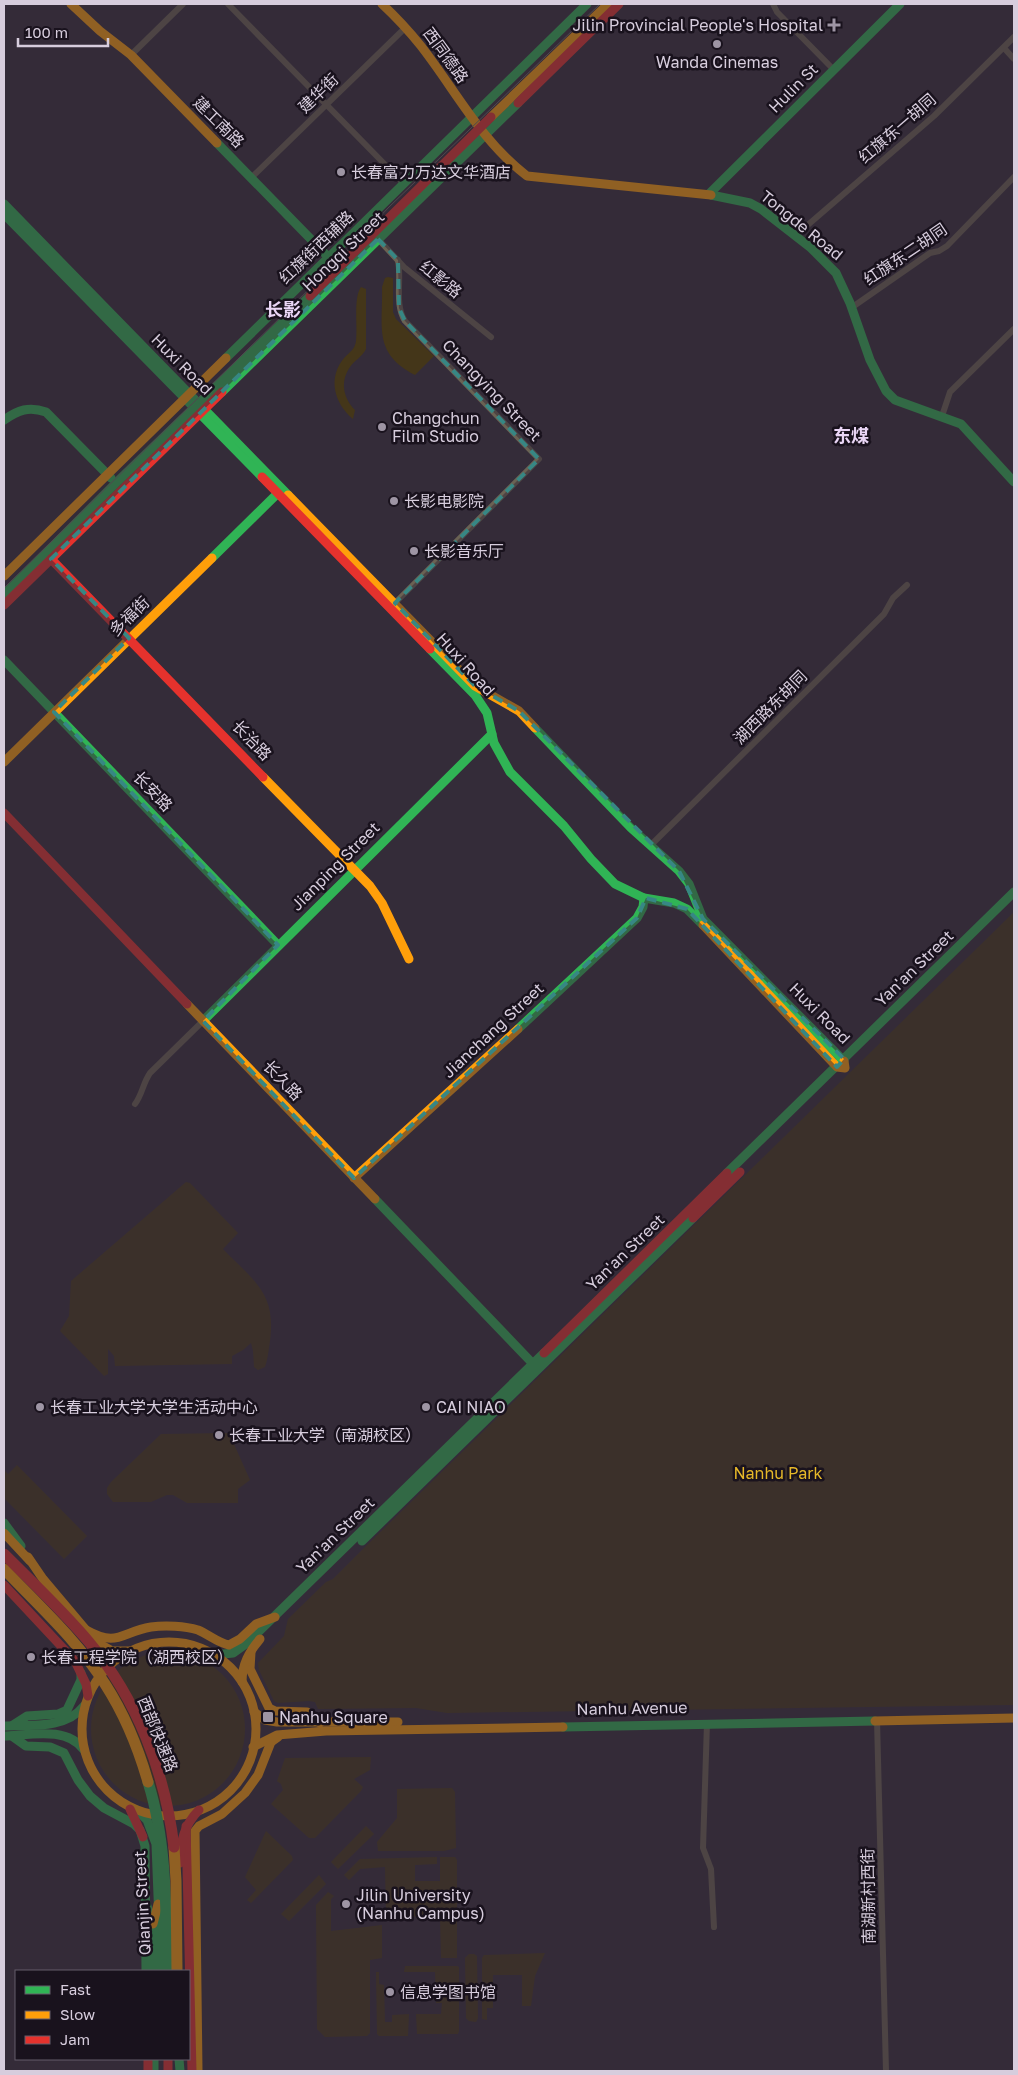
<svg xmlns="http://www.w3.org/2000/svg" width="1018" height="2075" viewBox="0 0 1018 2075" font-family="'Golos Text','Noto Sans SC',sans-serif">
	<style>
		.green { fill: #443619 }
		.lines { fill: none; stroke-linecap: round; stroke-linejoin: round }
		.street { stroke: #6a6253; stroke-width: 6 }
		.fast { stroke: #30b455; stroke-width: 9 }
		.slow { stroke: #ff9f0a; stroke-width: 9 }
		.jam { stroke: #e5322d; stroke-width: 9 }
		.tram { stroke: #706a67; stroke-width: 1 }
		.fast-bridge { stroke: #30b455; stroke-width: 11 }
		.slow-bridge { stroke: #ff9f0a; stroke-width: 11 }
		.jam-bridge { stroke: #e5322d; stroke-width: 11 }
		.marked { fill: none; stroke: #378784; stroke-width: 4; stroke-dasharray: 10 6; stroke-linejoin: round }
		.poi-dot { fill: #9e95a4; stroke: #19121d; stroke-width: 2 }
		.labels { text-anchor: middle; stroke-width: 5; stroke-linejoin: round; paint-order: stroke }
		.poi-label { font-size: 16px; fill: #d7cddd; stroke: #19121d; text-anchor: start }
		.street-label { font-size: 16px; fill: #d7cddd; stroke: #19121d }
		.park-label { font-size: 16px; fill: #e6b829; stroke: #19121d }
		.neighbourhood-label { font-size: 18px; font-weight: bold; fill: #ead6f6; stroke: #19121d }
	</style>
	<rect width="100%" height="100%" fill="#342c39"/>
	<g class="green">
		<path d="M 388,277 L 393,278 L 393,312 L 396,319 L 434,356 L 415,375 C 373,353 383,328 382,287 L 385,278 Z"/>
		<path d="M 361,287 L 366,289 L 366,349 C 362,357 355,360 350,367 C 340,381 343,398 355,410 L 353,419 C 334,403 327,377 345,357 C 350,352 355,349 356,341 C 358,327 353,298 361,287 Z"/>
		<path d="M 1014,912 L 1014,1705 L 447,1713 L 416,1708 L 318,1709 L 315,1702 L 309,1701 L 278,1703 L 274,1701 L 259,1670 L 258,1663 L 284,1636 L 288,1619 L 326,1582 L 333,1579 L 363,1549 Z"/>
		<path d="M 186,1182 L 190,1183 L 238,1233 L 223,1249 C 257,1284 278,1294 269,1348 C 268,1355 267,1361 265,1367 L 258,1370 L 254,1367 L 253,1351 L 251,1343 L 243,1350 L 232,1356 L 232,1364 L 115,1366 L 114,1356 L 108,1349 L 108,1374 L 104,1376 L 60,1331 L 69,1316 L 71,1281 Z"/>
		<path d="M 229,1433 L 250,1480 L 238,1489 L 238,1503 L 187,1503 L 173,1495 L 167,1495 L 151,1502 L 113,1502 L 107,1494 L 107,1488 L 111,1482 L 161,1434 Z"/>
		<path d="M 17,1465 L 87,1536 L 64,1559 L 4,1498 L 4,1470 L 8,1474 Z"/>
		<circle cx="168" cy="1729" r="77"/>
		<path d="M 371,1757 L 370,1770 L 354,1779 L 363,1787 L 361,1791 L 315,1838 L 309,1838 L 271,1804 L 283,1790 L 281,1784 L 277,1781 L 285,1758 Z"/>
		<path d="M 452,1788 L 455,1792 L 456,1848 L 444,1851 L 378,1851 L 377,1842 L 397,1818 L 397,1789 Z"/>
		<path d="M 366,1826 L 374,1834 L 338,1869 L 331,1862 Z"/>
		<path d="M 266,1831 L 292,1856 L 293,1860 L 251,1903 L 247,1900 L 256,1890 L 245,1877 Z"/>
		<path d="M 437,1857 L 437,1864 L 415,1865 L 415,1881 L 440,1881 L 440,1857 L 455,1857 L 457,1860 L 457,1958 L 441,1958 L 440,1916 L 386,1917 L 385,1867 L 360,1869 L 349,1880 L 344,1875 L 360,1859 Z"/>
		<path d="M 319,1875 L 326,1884 L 289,1921 L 281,1914 Z"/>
		<path d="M 328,1892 L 334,1896 L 331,1899 L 331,1931 L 382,1925 L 382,1958 L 370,1960 L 370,2033 L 367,2036 L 325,2037 L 317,2029 L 316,1905 Z"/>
		<path d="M 545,1953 L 535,1976 L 531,2006 L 522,2006 L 522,1975 L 493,1975 L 493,1984 L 484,1983 L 482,1981 L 482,1958 L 484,1955 Z"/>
		<path d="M 469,1954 L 474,1954 L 477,1956 L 478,2018 L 476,2022 L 469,2021 L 466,2018 L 465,1958 Z"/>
		<path d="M 405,1966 L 457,1966 L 459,1967 L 459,2031 L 458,2034 L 417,2034 L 416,2014 L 441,2014 L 442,2003 L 436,2003 L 435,1972 L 404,1972 Z"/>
		<path d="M 376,1972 L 379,1972 L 379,1984 L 384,1985 L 385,2022 L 392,2022 L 392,2015 L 409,2014 L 408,2036 L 379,2036 L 377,2034 Z"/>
		<path d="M 485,1987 L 493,1987 L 493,2008 L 487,2008 L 487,2020 L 482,2019 L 482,1989 Z"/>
	</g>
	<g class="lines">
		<g class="street">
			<path d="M 228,4 L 404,184"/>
			<path d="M 773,4 L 777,12 L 834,70"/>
			<path d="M 1004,48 L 1014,59"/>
			<path d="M 131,55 L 183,4"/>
			<path d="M 251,178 L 405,28"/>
			<path d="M 795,236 L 934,116 L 1014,37"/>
			<path d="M 378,239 L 404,267 L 491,337"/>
			<path d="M 851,308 L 930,253 L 939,251 L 947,246 L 1014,177"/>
			<path d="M 942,416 L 950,392 L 1014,329"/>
			<path d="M 392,606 L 539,459 L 405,321 C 394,304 402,280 398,260"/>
			<path d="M 650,846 L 884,614 L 893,598 L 907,585"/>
			<path d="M 135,1104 C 142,1095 143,1083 150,1073 L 203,1021"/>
			<path d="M 877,1720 L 886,2071"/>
			<path d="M 707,1723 L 703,1848 L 711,1869 L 714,1927"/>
		</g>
		<g class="fast">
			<path d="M 217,143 L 339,268"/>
			<path d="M 709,194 L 900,4"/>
			<path d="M 711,195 L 750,203 L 761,209 L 811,248 L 836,273 L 850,303 L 870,360 L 886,391 L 895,400 L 961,424 L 1014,482"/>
			<path d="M 4,204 L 288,495"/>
			<path d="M 4,214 L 262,477"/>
			<path d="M 226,358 L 587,4"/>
			<path d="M 222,392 L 518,103"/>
			<path d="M 4,420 C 18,410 29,406 46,412 L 111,478"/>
			<path d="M 212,558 L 278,493"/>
			<path d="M 4,595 L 116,483 L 310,296"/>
			<path d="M 430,649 L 475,695 L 487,713 L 494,743 L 510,772 L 564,826 L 591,859 L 615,884 L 644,898 L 674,903 L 687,909 L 703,925"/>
			<path d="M 4,660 L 278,945"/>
			<path d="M 535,728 L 631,828 L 679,871 L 689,884 L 703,919 L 844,1061"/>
			<path d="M 203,1021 L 492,734"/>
			<path d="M 518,1029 L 637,918 L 643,907 L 644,898"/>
			<path d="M 727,1173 L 1014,892"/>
			<path d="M 375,1199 L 537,1368"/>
			<path d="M 4,1523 L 21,1546"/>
			<path d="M 362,1541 L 693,1218"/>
			<path d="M 214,1655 L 233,1653 L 247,1643 L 544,1353"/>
			<path d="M 13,1725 L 27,1716 L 58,1714 L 67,1710 L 81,1680 L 81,1673"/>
			<path d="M 4,1726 C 31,1725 66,1729 84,1706"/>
			<path d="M 563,1727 L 875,1721"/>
			<path d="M 4,1736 C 30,1735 67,1726 84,1750"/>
			<path d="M 12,1736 L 26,1746 L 50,1747 L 64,1753 L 78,1780 L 90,1796 L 104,1808 L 134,1824 L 140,1830 L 145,1846 L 146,1971"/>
			<path d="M 137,1810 L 147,1820 L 156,1844 L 161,1971"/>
			<path d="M 146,1903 L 153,1925 L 153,1971"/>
			<path d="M 154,2059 L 154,2071"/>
			<path d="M 179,2059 L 180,2071"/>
		</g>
		<g class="slow">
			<path d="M 71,4 L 100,31 L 131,55 L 217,143"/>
			<path d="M 382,4 C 396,17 409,31 421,46 C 456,91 481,141 527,176 L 711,195"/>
			<path d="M 491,117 L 608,4"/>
			<path d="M 288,495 L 475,686 L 519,711 L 535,728"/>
			<path d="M 4,576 L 226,358"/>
			<path d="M 4,762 L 212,558"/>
			<path d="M 263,777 L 370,886 L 382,903 L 409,959"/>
			<path d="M 703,925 L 837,1067 L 845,1068 L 844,1061"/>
			<path d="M 187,1004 L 375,1199"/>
			<path d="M 354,1178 L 518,1029"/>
			<path d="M 4,1533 L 30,1561"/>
			<path d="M 28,1557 L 43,1579 L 96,1642 L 112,1651 L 131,1651"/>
			<path d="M 86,1630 C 118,1648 121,1632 151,1627 C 165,1625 185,1626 198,1630 C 208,1634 218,1643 229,1645 L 240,1639 L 256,1624 L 275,1617"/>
			<circle cx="169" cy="1729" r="87"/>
			<path d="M 251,1652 L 250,1669 L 269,1708 L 275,1711 L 307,1712 L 320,1723"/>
			<path d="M 242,1682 C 242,1664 249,1652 260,1639"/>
			<path d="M 254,1712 L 265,1720 L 277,1722 L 398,1722"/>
			<path d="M 875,1721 L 1014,1718"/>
			<path d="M 253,1747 L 277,1735 L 326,1731 L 563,1727"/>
			<path d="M 153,1924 L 158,1904"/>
			<path d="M 198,2071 L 195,1831 L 199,1826 L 222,1814 L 245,1793 L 258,1775 L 271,1742 L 278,1737"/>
		</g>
		<g class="jam">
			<path d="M 518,103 L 619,4"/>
			<path d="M 310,296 L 491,117"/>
			<path d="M 262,477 L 430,649"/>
			<path d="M 51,559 L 263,777"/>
			<path d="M 4,605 L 222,392"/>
			<path d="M 4,813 L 187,1004"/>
			<path d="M 693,1218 L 740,1172"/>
			<path d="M 544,1353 L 727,1173"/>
			<path d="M 4,1585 L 75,1661 L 86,1684 L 88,1696"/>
			<path d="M 130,1809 L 143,1837"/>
			<path d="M 186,1826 L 192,2071"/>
			<path d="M 180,1863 C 180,1842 184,1825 199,1810"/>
			<path d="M 148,2059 L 148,2071"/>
			<path d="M 168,2059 L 168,2071"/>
		</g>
		<path class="tram" d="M 4,588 L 335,264 L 389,207 L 600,4"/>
		<path class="fast-bridge" d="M 148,1782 C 167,1842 166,1909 167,1971"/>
		<g class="slow-bridge">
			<path d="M 4,1569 C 39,1606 78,1641 105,1684 C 125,1715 138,1747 148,1782"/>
			<path d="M 174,1847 L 176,1881 L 177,1971"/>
		</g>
		<path class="jam-bridge" d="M 4,1554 C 33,1583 63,1611 89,1642 C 137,1699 165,1772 174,1847"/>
	</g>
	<path d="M0 0H1018V2075H0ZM 378,239 L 398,260 L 399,308 L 405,321 L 539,459 L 395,603 L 475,686 L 519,711 L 679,871 L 703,919 L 844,1059 L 837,1067 L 687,909 L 646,898 L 637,918 L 354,1178 L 203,1021 L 278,945 L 54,712 L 129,638 L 51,559 Z" fill="#342c39" fill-opacity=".55" fill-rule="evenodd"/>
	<path class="marked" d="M 378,239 L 398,260 L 399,308 L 405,321 L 539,459 L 395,603 L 475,686 L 519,711 L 679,871 L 703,919 L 844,1059 L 837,1067 L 687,909 L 646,898 L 637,918 L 354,1178 L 203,1021 L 278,945 L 54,712 L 129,638 L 51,559 Z"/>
	<g class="poi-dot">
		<path d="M831.5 17.5h5v5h5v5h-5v5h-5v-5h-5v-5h5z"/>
		<circle cx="717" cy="44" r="5"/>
		<circle cx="341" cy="172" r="5"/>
		<circle cx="382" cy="427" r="5"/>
		<circle cx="394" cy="501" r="5"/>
		<circle cx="414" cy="551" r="5"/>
		<circle cx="40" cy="1407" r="5"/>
		<circle cx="426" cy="1407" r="5"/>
		<circle cx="219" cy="1435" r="5"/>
		<circle cx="31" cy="1657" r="5"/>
		<rect x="262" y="1711" width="12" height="12" rx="2.5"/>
		<circle cx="346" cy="1904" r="5"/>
		<circle cx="390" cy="1992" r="5"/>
	</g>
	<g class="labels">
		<g class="poi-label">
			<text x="823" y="31" text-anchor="end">Jilin Provincial People's Hospital</text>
			<text x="717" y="68" text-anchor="middle">Wanda Cinemas</text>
			<text x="351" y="178">长春富力万达文华酒店</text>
			<text x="392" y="424">Changchun<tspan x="392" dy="18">Film Studio</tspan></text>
			<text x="404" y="507">长影电影院</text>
			<text x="424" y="557">长影音乐厅</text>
			<text x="50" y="1413">长春工业大学大学生活动中心</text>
			<text x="436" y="1413">CAI NIAO</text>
			<text x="229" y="1441">长春工业大学（南湖校区）</text>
			<text x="41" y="1663">长春工程学院（湖西校区）</text>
			<text x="279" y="1723">Nanhu Square</text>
			<text x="356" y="1901">Jilin University<tspan x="356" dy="18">(Nanhu Campus)</tspan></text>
			<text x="400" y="1998">信息学图书馆</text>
		</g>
		<g class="street-label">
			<text transform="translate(446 55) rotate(54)" y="6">西同德路</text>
			<text transform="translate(793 88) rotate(-45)" y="6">Hulin St</text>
			<text transform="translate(318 93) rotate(-44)" y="6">建华街</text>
			<text transform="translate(219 122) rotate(45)" y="6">建工南路</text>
			<text transform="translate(897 128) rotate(-41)" y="6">红旗东一胡同</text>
			<text transform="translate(802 225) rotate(39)" y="6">Tongde Road</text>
			<text transform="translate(316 247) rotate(-44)" y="6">红旗街西辅路</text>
			<text transform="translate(343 251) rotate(-44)" y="6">Hongqi Street</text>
			<text transform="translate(905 254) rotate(-34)" y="6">红旗东二胡同</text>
			<text transform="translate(441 279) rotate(39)" y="6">红影路</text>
			<text transform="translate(182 364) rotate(45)" y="6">Huxi Road</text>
			<text transform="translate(492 390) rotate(46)" y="6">Changying Street</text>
			<text transform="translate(129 616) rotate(-44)" y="6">多福街</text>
			<text transform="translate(466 664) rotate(48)" y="6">Huxi Road</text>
			<text transform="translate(770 707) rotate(-45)" y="6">湖西路东胡同</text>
			<text transform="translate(252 740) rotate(46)" y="6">长治路</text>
			<text transform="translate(153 791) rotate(46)" y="6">长安路</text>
			<text transform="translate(335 866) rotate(-45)" y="6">Jianping Street</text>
			<text transform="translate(914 968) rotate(-44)" y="6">Yan'an Street</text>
			<text transform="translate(820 1013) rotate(45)" y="6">Huxi Road</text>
			<text transform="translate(493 1030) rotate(-43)" y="6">Jianchang Street</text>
			<text transform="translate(283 1080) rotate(46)" y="6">长久路</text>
			<text transform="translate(625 1252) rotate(-44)" y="6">Yan'an Street</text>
			<text transform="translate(335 1535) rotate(-44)" y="6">Yan'an Street</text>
			<text transform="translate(632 1708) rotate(-1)" y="6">Nanhu Avenue</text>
			<text transform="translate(158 1734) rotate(68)" y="6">西部快速路</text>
			<text transform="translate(868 1896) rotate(-91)" y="6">南湖新村西街</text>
			<text transform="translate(142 1903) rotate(-93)" y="6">Qianjin Street</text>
		</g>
		<g class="park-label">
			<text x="778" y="1479">Nanhu Park</text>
		</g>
		<g class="neighbourhood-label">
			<text x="283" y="316">长影</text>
			<text x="851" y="442">东煤</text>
		</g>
	</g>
	<rect width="1018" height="2075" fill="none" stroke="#d7cddd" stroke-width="10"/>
	<rect x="15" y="1970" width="175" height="90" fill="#19121d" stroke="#655d6a"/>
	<rect x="25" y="1986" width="25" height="8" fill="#30b455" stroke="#655d6a"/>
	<text x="60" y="1995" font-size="15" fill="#d7cddd">Fast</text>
	<rect x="25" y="2011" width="25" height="8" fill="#ff9f0a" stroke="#655d6a"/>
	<text x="60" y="2020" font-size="15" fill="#d7cddd">Slow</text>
	<rect x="25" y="2036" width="25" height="8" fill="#e5322d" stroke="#655d6a"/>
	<text x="60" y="2045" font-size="15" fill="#d7cddd">Jam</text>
	<path d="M18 38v8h90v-8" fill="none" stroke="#d7cddd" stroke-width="2.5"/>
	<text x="25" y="38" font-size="15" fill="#d7cddd" stroke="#19121d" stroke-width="4" paint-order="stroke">100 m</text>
</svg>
